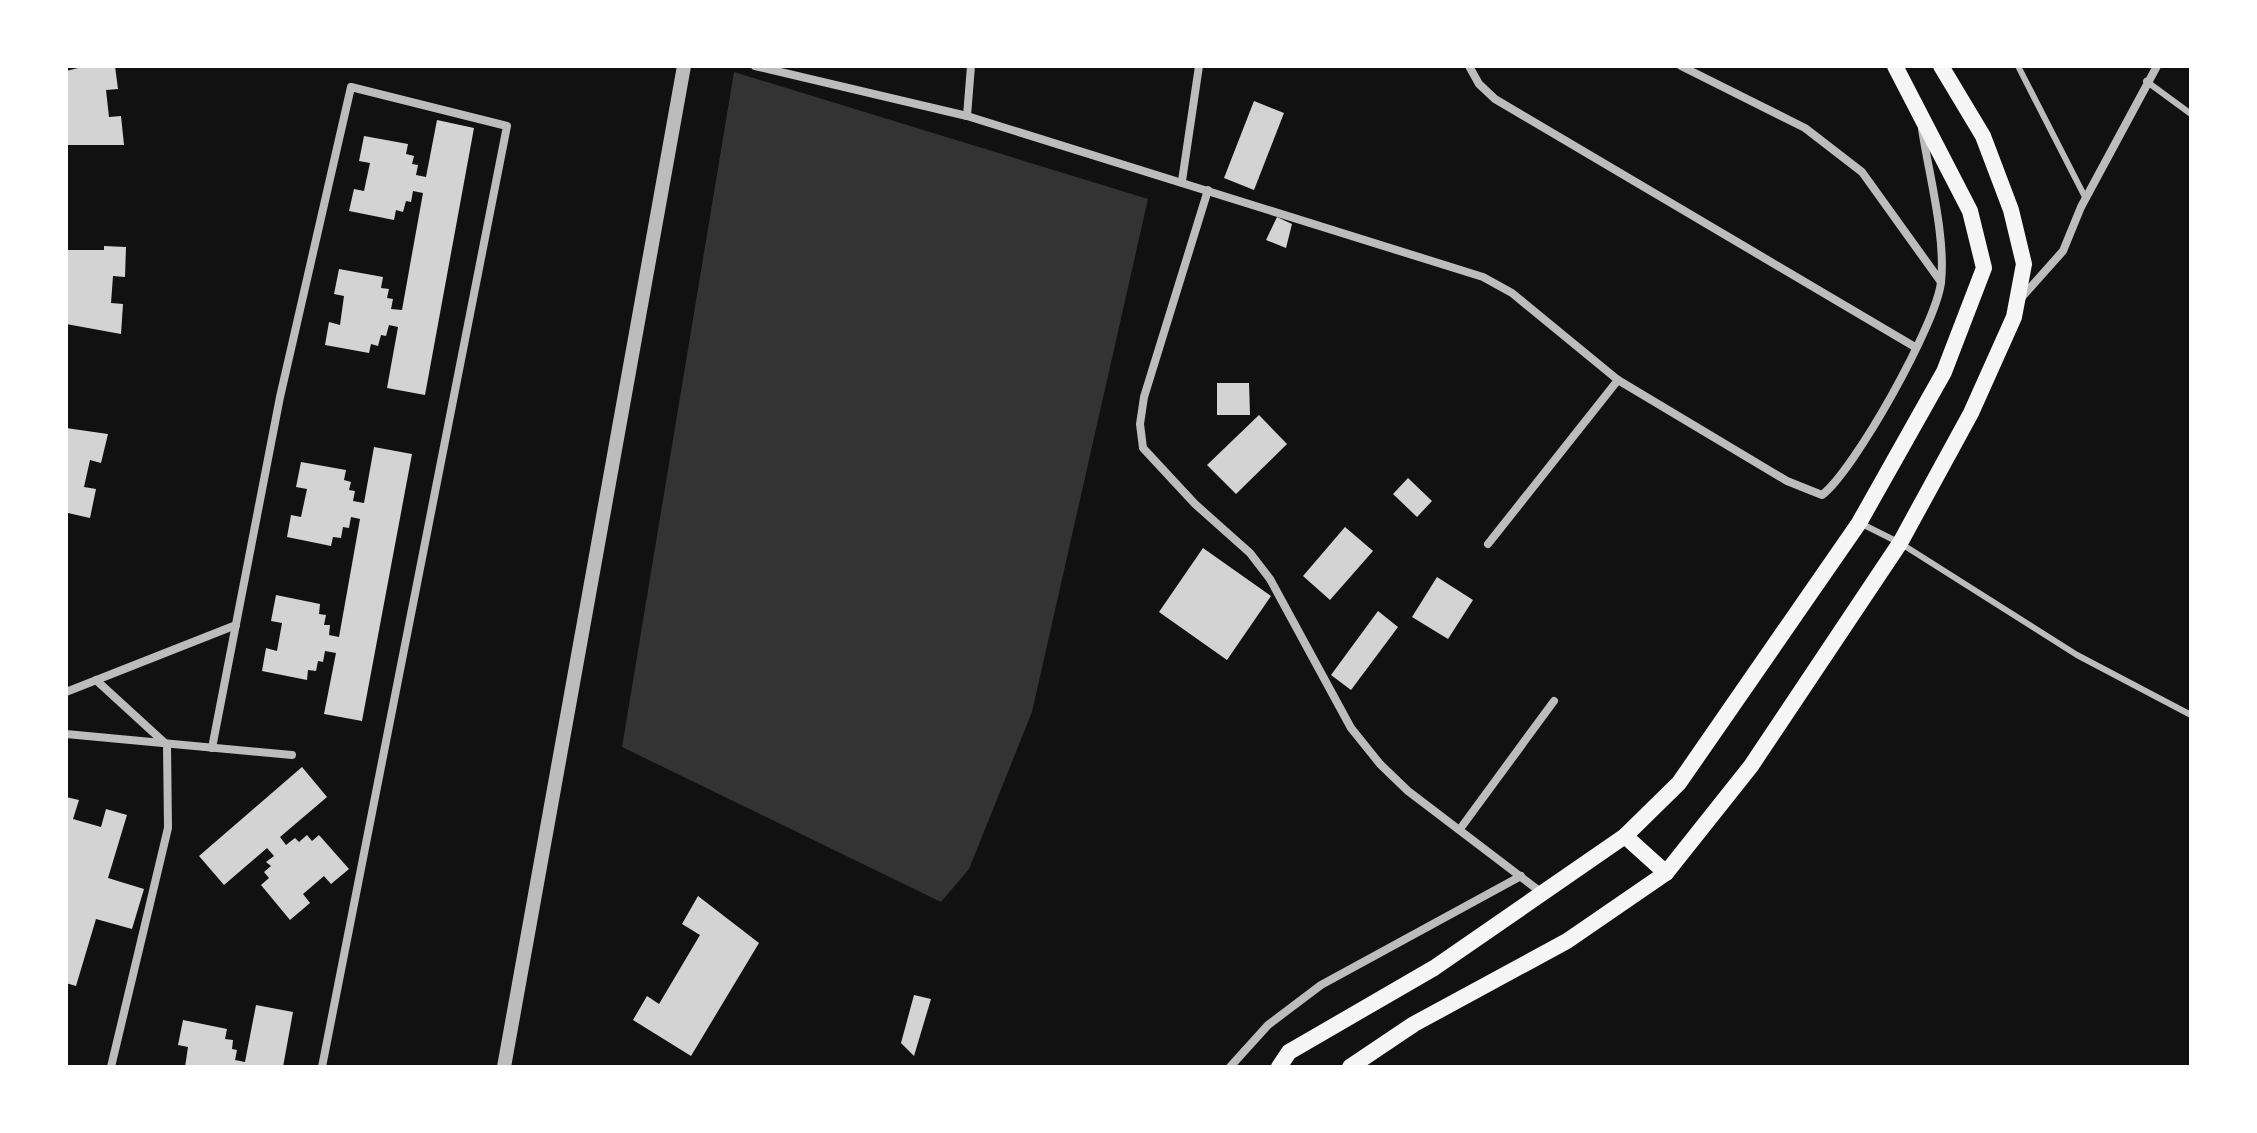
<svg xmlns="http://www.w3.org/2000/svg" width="2257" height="1133" viewBox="0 0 2257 1133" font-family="Merriweather,serif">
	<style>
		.water { fill: #333 }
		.building { fill: #d3d3d3 }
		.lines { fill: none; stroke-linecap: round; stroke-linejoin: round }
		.service { stroke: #bcbcbc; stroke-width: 6 }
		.minor { stroke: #bcbcbc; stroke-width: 8 }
		.tertiary { stroke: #bcbcbc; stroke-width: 14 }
		.secondary { stroke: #f5f5f5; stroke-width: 16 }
	</style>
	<rect width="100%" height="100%" fill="#111"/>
	<path class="water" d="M 734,72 L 1148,199 L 1032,712 L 969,869 L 941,902 L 622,747 Z"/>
	<g class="building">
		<path d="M 86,66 L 115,66 L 118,89 L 106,90 L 109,117 L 121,116 L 124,145 L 66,145 L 66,71 Z"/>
		<path d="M 1254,101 L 1284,113 L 1254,190 L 1224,178 Z"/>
		<path d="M 437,120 L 474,128 L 425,395 L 387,388 L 398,327 L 389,325 L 386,336 L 381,335 L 378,346 L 371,344 L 369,353 L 325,345 L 329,322 L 340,325 L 344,296 L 334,294 L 339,269 L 383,277 L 381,288 L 389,289 L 387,298 L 393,299 L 391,309 L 402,310 L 412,254 L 423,193 L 413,191 L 411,202 L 406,201 L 403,212 L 396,210 L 394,220 L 349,211 L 354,189 L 364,191 L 370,163 L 359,161 L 364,136 L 408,144 L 406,154 L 414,156 L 412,164 L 418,165 L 416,175 L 426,177 Z"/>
		<path d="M 1277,217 L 1292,224 L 1286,248 L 1266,240 Z"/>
		<path d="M 104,246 L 126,247 L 125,277 L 113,276 L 111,303 L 123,304 L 121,334 L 66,324 L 66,250 L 104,250 Z"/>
		<path d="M 1217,383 L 1249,383 L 1250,415 L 1217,415 Z"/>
		<path d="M 1259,415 L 1287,444 L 1236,494 L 1207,465 Z"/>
		<path d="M 66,428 L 108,434 L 101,463 L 90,460 L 84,487 L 96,489 L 90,518 L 68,513 L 66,509 Z"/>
		<path d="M 374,447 L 412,454 L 362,721 L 324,714 L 336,653 L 325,651 L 323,662 L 318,661 L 316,671 L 308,670 L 307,680 L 262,671 L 266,648 L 277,651 L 282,623 L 271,621 L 276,595 L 320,604 L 319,614 L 326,615 L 324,625 L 330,625 L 329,635 L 339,637 L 349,581 L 360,519 L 351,517 L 349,528 L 343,527 L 341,538 L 333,537 L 331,546 L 287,537 L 291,515 L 301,517 L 307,489 L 296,487 L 301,462 L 346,470 L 344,480 L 351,482 L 349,490 L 355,491 L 353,501 L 364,503 Z"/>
		<path d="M 1408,478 L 1432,501 L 1417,517 L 1393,494 Z"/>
		<path d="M 1345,527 L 1373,551 L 1330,600 L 1303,576 Z"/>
		<path d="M 1203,548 L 1271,596 L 1227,660 L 1159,612 Z"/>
		<path d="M 1437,577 L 1473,600 L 1448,639 L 1412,617 Z"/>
		<path d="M 1378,611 L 1398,627 L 1351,690 L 1331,675 Z"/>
		<path d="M 302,767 L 327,797 L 280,837 L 286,845 L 295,838 L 299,842 L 307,835 L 312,841 L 319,835 L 349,869 L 331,884 L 324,876 L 303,894 L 310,903 L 290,920 L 261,885 L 269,878 L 264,872 L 271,866 L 266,862 L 274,856 L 267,848 L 224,885 L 199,856 Z"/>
		<path d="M 66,797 L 79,800 L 73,819 L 101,827 L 106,809 L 127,815 L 108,878 L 144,889 L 132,929 L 96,919 L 76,986 L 66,983 Z"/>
		<path d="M 698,896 L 759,943 L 691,1056 L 633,1020 L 647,996 L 659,1004 L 700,935 L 682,924 Z"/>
		<path d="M 914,995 L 931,999 L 914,1056 L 901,1043 Z"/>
		<path d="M 256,1005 L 293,1012 L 283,1067 L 185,1067 L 188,1047 L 178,1045 L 183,1020 L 227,1029 L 225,1039 L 233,1040 L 232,1049 L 237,1050 L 235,1060 L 245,1062 Z"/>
	</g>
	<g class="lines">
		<g class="service">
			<path d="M 2018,66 L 2086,199"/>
			<path d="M 2146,81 L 2191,114"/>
			<path d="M 1862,524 L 1900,543 L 2077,655 L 2191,715"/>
		</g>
		<g class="minor">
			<path d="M 755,66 L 967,116 L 1483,277 L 1512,293 L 1618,380 L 1787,481 L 1822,495 C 1854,471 1937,323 1941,282 C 1946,237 1929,175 1922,129"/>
			<path d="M 1469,66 L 1479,84 L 1495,99 L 1915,347"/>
			<path d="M 1681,66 L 1805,128 L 1862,172 L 1941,282"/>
			<path d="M 967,116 L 971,66"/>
			<path d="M 1182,181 L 1199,66"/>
			<path d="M 1208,190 L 1144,397 L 1140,424 L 1143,448 L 1195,504 L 1250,553 L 1270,579 L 1351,728 L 1380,764 L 1408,791 L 1542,893"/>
			<path d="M 2021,298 L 2063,251 L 2081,207 L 2157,66"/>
			<path d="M 1488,544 L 1618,380"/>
			<path d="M 96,680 L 167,745 L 168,828 L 111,1067"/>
			<path d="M 66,692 L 236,625"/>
			<path d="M 66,734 L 292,755"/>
			<path d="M 212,748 L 280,397 L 351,87 L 507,126 L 322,1067"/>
			<path d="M 1460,829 L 1554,701"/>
			<path d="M 1230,1067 L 1268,1025 L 1321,985 L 1521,876"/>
		</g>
		<path class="tertiary" d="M 504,1067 L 684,66"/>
		<g class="secondary">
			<path d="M 1625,836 L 1666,873"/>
			<path d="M 1279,1067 L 1289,1052 L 1434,968 L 1625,836 L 1679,783 L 1859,523 L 1944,372 L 1984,268 L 1970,211 L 1895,66"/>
			<path d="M 1350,1067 L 1414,1024 L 1567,941 L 1666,873 L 1751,766 L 1900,543 L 1971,413 L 2014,317 L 2024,264 L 2011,210 L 1983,136 L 1941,66"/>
		</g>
	</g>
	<rect width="2257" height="1133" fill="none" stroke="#ffffff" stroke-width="136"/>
</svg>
